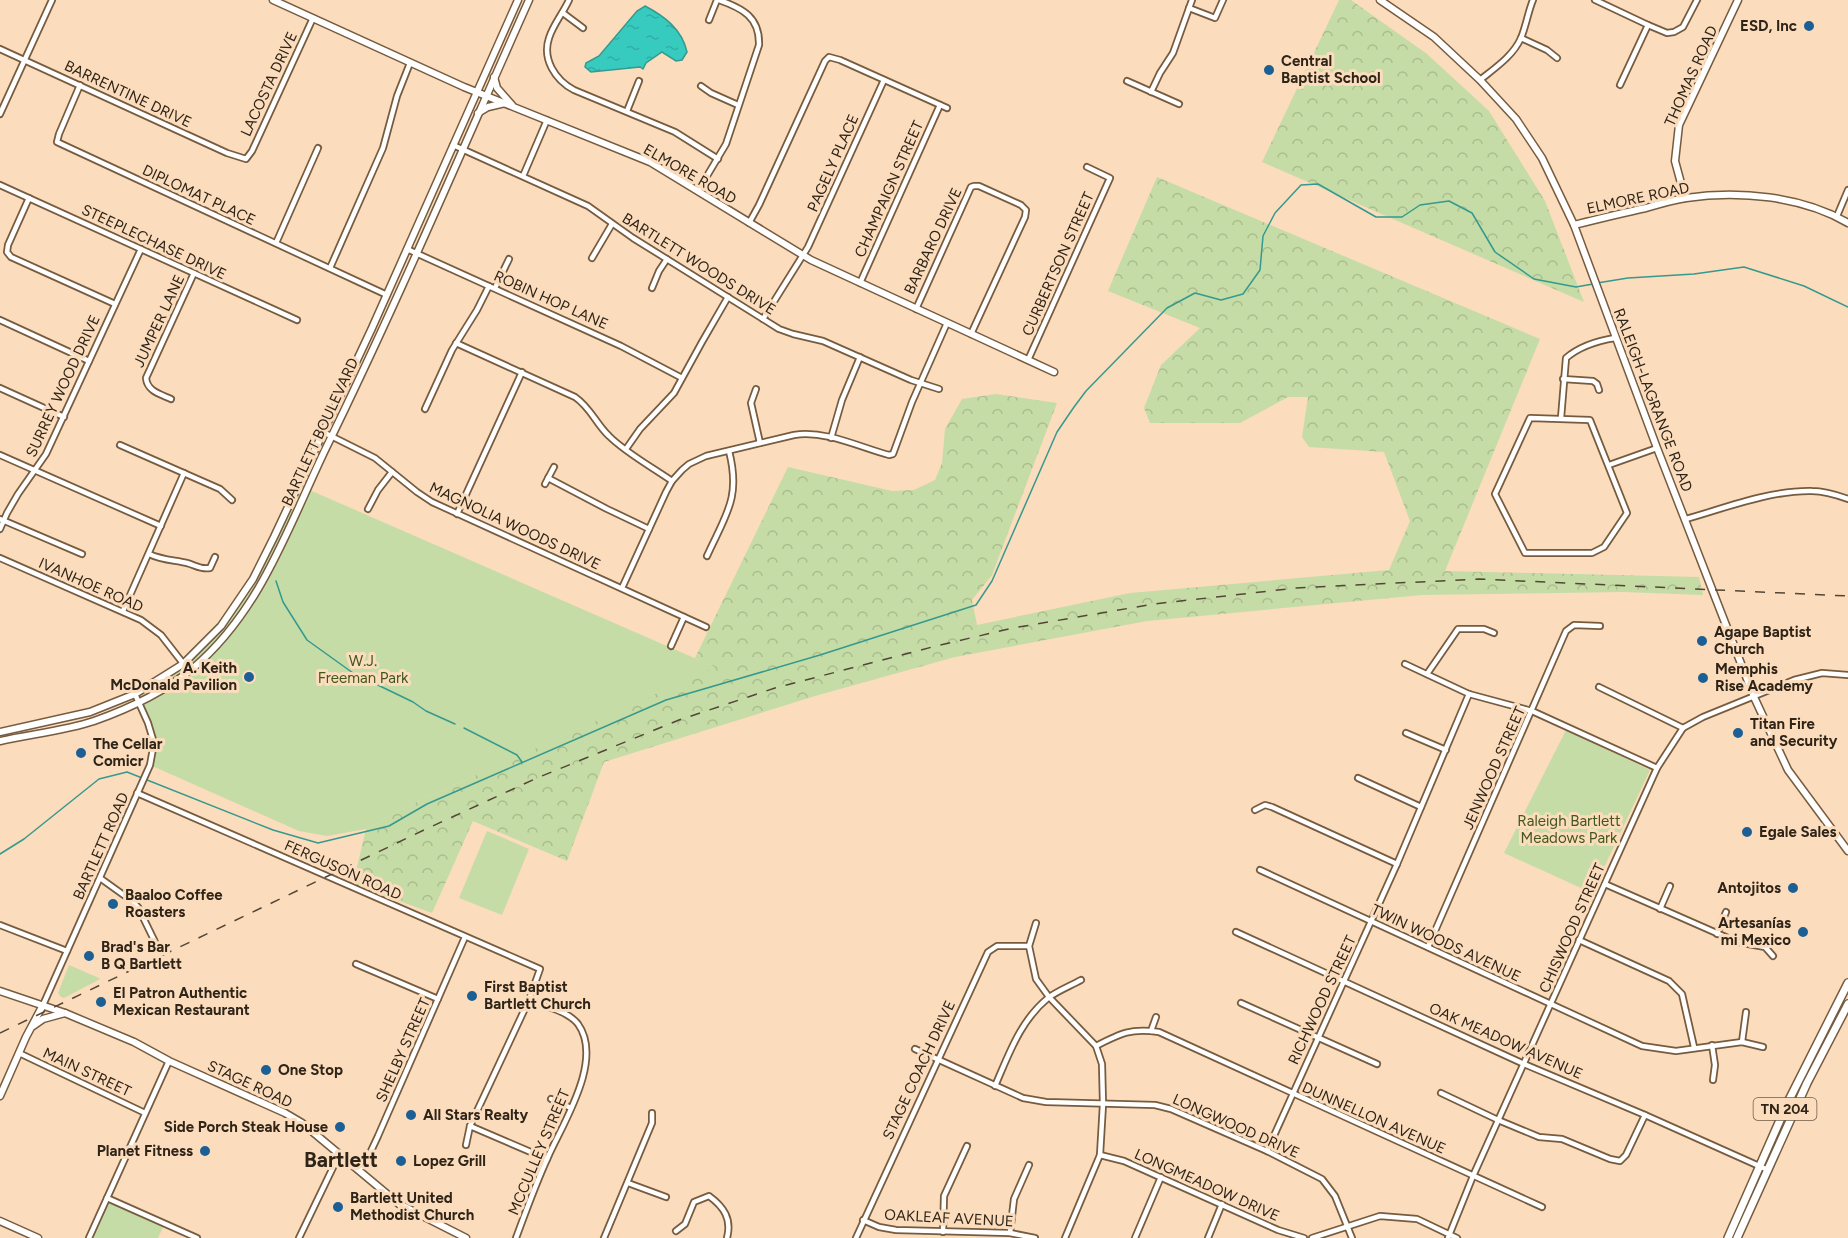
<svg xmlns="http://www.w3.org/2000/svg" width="1848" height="1238" viewBox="0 0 1848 1238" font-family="Figtree,sans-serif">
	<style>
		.forest { fill: url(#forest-crowns) }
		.green { fill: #c5dca6 }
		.water { fill: url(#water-ripples); stroke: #35998e; stroke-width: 1.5 }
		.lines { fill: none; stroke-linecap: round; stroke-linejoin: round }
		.stream { stroke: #35998e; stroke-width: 1.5 }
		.street-casing { stroke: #765b3f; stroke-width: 8 }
		.secondary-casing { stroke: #765b3f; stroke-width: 9 }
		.primary-casing { stroke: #765b3f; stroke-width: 10 }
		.street { stroke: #fff; stroke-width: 4.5 }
		.secondary { stroke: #fff; stroke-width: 6 }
		.primary { stroke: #fff; stroke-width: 7 }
		.rail { stroke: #544636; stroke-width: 1.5; stroke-dasharray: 10 10; stroke-linecap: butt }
		.poi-dot { fill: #1c5f94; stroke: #fbdcbc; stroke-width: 2 }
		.labels { text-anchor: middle; stroke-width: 6; stroke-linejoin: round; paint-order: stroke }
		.shield { fill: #fbdcbc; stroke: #6c5b49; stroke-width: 1.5 }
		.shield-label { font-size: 14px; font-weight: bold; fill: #2f2418 }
		.poi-label { font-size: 15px; font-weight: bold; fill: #2f2418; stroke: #fbdcbc; text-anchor: start }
		.street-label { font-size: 15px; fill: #2f2418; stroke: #fbdcbc }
		.park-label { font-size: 15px; fill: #42581b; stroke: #fbdcbc }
		.district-label { font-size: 21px; font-weight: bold; fill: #2f2418; stroke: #fbdcbc }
	</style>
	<defs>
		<pattern id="forest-crowns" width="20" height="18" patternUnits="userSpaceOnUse" patternTransform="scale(1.5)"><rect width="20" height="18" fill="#c5dca6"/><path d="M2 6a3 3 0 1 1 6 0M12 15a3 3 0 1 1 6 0" fill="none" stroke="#aabd8e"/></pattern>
		<pattern id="water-ripples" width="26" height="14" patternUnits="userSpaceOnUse" patternTransform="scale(1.5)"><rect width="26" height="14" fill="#37cbc0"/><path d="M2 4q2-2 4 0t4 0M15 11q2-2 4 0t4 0" fill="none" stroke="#31aea4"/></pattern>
	</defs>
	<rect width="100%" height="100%" fill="#fbdcbc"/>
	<g class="forest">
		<path d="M 1339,0 L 1351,0 L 1427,54 L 1489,111 L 1545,201 L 1584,302 L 1262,162 Z"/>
		<path d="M 1157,177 L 1540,339 L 1445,571 L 1699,577 L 1703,595 L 1623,592 L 1422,595 L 1147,621 L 955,657 L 815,696 L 604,762 L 567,861 L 473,821 L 432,913 L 353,884 L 366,829 L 410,805 L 714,667 L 695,658 L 788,467 L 892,491 L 914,490 L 935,480 L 942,463 L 945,429 L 962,399 L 996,394 L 1057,403 L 992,575 L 972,600 L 977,625 L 1130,593 L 1389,570 L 1410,521 L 1384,452 L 1309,447 L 1302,437 L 1308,397 L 1288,397 L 1240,423 L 1150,423 L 1144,408 L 1161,365 L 1200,328 L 1108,291 Z"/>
	</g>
	<g class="green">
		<path d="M 298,485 L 715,667 L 410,805 L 366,829 L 327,836 L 299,831 L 150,765 L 154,743 L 135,694 L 164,676 L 213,634 L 253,579 Z"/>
		<path d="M 1566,730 L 1650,770 L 1592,893 L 1504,853 Z"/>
		<path d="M 487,831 L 529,849 L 502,915 L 459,898 Z"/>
		<path d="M 69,965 L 99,978 L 100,979 L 64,998 L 61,997 L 58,993 Z"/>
		<path d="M 107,1198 L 165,1223 L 158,1238 L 89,1238 Z"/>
	</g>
	<path class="water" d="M 645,6 C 664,16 682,29 687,52 L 682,60 L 676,61 L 662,52 L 646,63 L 643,69 L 640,67 L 591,72 L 585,67 L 586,63 L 599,56 L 637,11 Z"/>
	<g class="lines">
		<g class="stream">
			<path d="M 1597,283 L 1628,278 L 1694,274 L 1744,267 L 1804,286 L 1848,307"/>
			<path d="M 276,581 L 283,602 L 307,640 L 353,673 L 413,702 L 426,711 L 455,724"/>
			<path d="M 464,728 L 517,755 L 522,762"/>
			<path d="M 0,854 L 24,839 L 99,779 L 127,772 L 273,830 L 318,843 L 389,826 L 427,804 L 666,700 L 820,655 L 976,605 L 992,581 L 1057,432 L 1074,407 L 1086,391 L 1167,308 L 1195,293 L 1221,300 L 1243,294 L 1260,270 L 1263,236 L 1275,213 L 1301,185 L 1318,184 L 1376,217 L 1402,217 L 1420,205 L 1449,201 L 1472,213 L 1495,252 L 1534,279 L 1576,287 L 1593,284"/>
		</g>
		<defs>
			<g id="street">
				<path d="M 569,0 C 563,13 553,25 549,38 C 542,59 555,80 574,90 L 675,132 L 718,159"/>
				<path d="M 1595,0 L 1648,25 L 1667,33 L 1674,32 L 1683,27 L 1697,0"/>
				<path d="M 1189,8 L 1215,18 L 1223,0"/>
				<path d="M 563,13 L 583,28"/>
				<path d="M 709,20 L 717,0"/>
				<path d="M 1521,38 L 1547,50 L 1557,58"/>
				<path d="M 0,49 L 227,153 L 246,159 L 252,151 L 313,18"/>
				<path d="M 1480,80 C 1495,68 1513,56 1521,38 C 1526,26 1528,12 1533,0"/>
				<path d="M 1127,81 L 1179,104"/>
				<path d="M 80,85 L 59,134 L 57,142 L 387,295"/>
				<path d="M 1620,85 L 1648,25"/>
				<path d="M 701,86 L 711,93 L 738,105"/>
				<path d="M 1151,92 L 1160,73 L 1173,53 L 1192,0"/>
				<path d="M 627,111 L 639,81"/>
				<path d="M 0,114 L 52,0"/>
				<path d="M 453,145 L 588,206 L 633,238 L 779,329 L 793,334 L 823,341 L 911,380 L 939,389"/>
				<path d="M 523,176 L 547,120"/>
				<path d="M 0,185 L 297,320"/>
				<path d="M 698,191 L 726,144 L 759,45 C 760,17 742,8 719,0"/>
				<path d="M 29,198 L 8,245 L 7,252 L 11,257 L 115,304"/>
				<path d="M 1837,216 L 1848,190"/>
				<path d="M 749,223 L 759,205 L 825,61 L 829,57 L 840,60 L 947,108"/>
				<path d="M 276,243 L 318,148"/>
				<path d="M 407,249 L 621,346 L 682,378"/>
				<path d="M 592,258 L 612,224"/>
				<path d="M 330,268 L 383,148 L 397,96 L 410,63"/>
				<path d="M 860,283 L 940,105"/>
				<path d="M 495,288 L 509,259"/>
				<path d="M 652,288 L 659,271 L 667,259"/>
				<path d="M 916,309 L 971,187 L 974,186 L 979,186 L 1021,205 L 1026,210 L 1025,217 L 971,334"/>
				<path d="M 763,319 L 808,247 L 884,80"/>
				<path d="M 0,320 L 89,361"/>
				<path d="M 456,343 L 575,397 C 591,408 596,424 609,436 C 626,453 652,467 672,481"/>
				<path d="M 1028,360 L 1110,178 L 1087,167"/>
				<path d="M 1563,379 L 1593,381 L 1597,384 L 1599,390"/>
				<path d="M 0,388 L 64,417"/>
				<path d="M 756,389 L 751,403 L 760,443"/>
				<path d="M 171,399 C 160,394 147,391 146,378 L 194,273"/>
				<path d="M 425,409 L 452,350 L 477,310 L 489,286"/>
				<path d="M 1530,418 L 1590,420 L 1627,513 L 1604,547 L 1592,553 L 1525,553 L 1495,494 Z"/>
				<path d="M 1561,418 L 1566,358 C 1580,346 1596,341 1615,338"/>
				<path d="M 323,432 L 375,458 L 417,492 L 432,502 L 706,627"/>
				<path d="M 831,438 L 842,400 L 860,357"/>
				<path d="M 120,445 L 220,489 L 232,500"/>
				<path d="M 626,449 L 640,429 L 674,393 L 702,342 L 728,297"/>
				<path d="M 0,455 L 161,526"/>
				<path d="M 1609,465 L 1657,448"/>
				<path d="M 548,478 L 607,509 L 649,529"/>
				<path d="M 545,484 L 554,467"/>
				<path d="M 368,509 L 378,490 L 392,472"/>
				<path d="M 457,514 L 522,372"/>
				<path d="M 0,519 L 82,554"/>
				<path d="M 1686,519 C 1725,508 1771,490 1812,491 C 1823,491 1837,495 1848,499"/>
				<path d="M 0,529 L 7,513 L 18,494 L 46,454 L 141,249"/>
				<path d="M 149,554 C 162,560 173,560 187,563 C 195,565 201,570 210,568 L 215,557"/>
				<path d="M 707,556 C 726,514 741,498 729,451"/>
				<path d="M 0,558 L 141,620 L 161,635 L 189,671"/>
				<path d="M 622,588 L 666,492 L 672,481 L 682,470 L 689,464 L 706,456 L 794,435 C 826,430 859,447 889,455 L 893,454 L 912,402 L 947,323"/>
				<path d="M 123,611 L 184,473"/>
				<path d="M 671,646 L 684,617"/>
				<path d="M 1405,664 L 1469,694 L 1532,711 L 1657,768"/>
				<path d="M 1427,674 L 1458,629 L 1484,629 L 1494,633"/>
				<path d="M 1599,687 L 1683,728"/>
				<path d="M 1406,733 L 1446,750"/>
				<path d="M 1358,778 L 1421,807"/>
				<path d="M 137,793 L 540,969 L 529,1000 L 470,1126 L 466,1145"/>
				<path d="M 1255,810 L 1265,805 L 1272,807 L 1397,864"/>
				<path d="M 1260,870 L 1642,1046 L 1676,1051 L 1742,1042 L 1763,1047"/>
				<path d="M 100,878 L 132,901 L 138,907 L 155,942"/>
				<path d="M 1605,884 L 1737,942 L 1765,947 L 1773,956"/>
				<path d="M 1660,909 L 1670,886"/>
				<path d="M 1036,923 L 1029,946 L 1036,979 L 1049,997 L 1096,1046 L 1102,1064 L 1103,1104 L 1100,1155 L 1065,1238"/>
				<path d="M 0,925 L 67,951"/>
				<path d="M 1236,932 L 1524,1064 L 1645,1115 L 1768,1170"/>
				<path d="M 1717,934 L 1726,912"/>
				<path d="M 1579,940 L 1669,981 L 1682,994 L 1694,1047"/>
				<path d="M 1428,947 L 1566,631 L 1574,625 L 1600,626"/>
				<path d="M 356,964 L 438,999"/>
				<path d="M 1241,1003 L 1377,1064"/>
				<path d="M 43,1005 L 150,765 L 154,743 L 148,723 L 135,694"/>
				<path d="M 1151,1031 L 1156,1017"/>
				<path d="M 1742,1042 L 1746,1012"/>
				<path d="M 1712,1045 L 1715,1065 L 1713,1080"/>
				<path d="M 1096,1046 C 1121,1033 1131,1028 1159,1032 L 1542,1207"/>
				<path d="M 915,1049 L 1023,1098 L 1046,1102 L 1155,1105 L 1171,1109 L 1267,1151 L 1322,1179 L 1335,1196 L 1352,1238"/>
				<path d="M 19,1053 L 145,1113"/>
				<path d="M 995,1086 C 1009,1054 1020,1021 1048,998 C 1057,991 1070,986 1081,980"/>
				<path d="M 1441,1093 L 1498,1120 L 1539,1137 L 1562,1139 L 1610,1159 L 1620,1161 L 1626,1155 L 1645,1115"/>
				<path d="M 551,1099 L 571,1108"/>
				<path d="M 470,1126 L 547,1159"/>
				<path d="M 1267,1151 L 1397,864 L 1469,694"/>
				<path d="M 1100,1155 L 1124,1161 L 1278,1230 L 1304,1238"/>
				<path d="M 358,1170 L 365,1164 L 378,1136 L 465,937"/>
				<path d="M 628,1183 L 666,1197"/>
				<path d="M 107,1198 L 197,1238"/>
				<path d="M 863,1220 L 879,1227 L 896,1230 L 1010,1233 L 1035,1238"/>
				<path d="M 676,1231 L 685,1224 L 694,1202 L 709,1196 C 724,1207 732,1219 727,1238"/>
				<path d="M 943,1232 L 944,1196 L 967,1146"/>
				<path d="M 1010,1233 L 1014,1199 L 1029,1165"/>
				<path d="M 89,1238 L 169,1061"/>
				<path d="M 299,1238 L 339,1155"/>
				<path d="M 516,1238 C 526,1211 536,1183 548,1157 C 563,1123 604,1060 578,1024 C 568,1011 544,1006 529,1000"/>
				<path d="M 604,1238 L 652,1123 L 652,1113"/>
				<path d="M 856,1238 L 988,952 L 997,946 L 1029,946"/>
				<path d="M 1135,1238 L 1161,1177"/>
				<path d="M 1208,1238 L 1222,1204"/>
				<path d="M 1312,1238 L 1380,1216 L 1417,1219 L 1457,1238"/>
				<path d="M 1448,1238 L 1473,1176 L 1657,768 L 1683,728 L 1703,717 L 1794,680 L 1822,673 L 1848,675"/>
			</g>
			<g id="secondary">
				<path d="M 273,0 L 464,87 L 650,162 L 811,260 L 1054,372"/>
				<path d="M 1380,0 L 1434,37 L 1480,80 L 1516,119 L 1542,158 L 1574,225 L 1657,448 L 1754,697 L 1788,770 L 1848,851"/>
				<path d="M 494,77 L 497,88 L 512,105"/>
				<path d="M 478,113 L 488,107 L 505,103"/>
				<path d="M 1685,198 L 1675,161 L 1679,125 L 1738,0"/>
				<path d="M 1574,225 C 1598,219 1622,213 1646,208 C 1659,204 1673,200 1686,198 C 1738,190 1802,196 1848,223"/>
				<path d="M 0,732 L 90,712 L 135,694 L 183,664 L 221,626 L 253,579 L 274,537 L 372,328 L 518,0"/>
				<path d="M 0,741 C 31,734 64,731 94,721 C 128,709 164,692 192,669 C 261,611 288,527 326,448 C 398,301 462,150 529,0"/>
				<path d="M 0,991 L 65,1013 L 134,1042 L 169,1061 L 285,1113 L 302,1123 L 399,1204 L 466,1238"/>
				<path d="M 33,1026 L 43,1019 L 65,1013"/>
				<path d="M 0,1096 L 26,1037 L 43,1005"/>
				<path d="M 0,1221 L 38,1238"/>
			</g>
			<g id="primary">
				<path d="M 1728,1238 L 1788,1102 L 1848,983"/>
				<path d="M 1737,1238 L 1807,1083 L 1848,1004"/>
			</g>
		</defs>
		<use href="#street" class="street-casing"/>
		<use href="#secondary" class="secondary-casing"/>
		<use href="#primary" class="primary-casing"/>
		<use href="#street" class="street"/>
		<use href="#secondary" class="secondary"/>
		<use href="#primary" class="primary"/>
		<path class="rail" d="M 0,1033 L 424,830 L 537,778 L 679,720 L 775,688 L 936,646 L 1013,628 L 1154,604 L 1296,588 L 1479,579 L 1848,596"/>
	</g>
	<g class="poi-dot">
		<circle cx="1809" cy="26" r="6"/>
		<circle cx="1269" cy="70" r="6"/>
		<circle cx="1702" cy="641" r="6"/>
		<circle cx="249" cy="677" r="6"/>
		<circle cx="1703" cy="678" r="6"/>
		<circle cx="1738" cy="733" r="6"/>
		<circle cx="81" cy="753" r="6"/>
		<circle cx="1747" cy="832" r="6"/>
		<circle cx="1793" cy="888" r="6"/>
		<circle cx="113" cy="904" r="6"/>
		<circle cx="1803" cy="932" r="6"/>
		<circle cx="89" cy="956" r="6"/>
		<circle cx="472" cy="996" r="6"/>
		<circle cx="101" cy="1002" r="6"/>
		<circle cx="266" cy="1070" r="6"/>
		<circle cx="411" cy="1115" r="6"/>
		<circle cx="340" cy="1127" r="6"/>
		<circle cx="205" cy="1151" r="6"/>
		<circle cx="401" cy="1161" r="6"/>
		<circle cx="338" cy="1207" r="6"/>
	</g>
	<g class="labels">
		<rect class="shield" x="1753.5" y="1098" width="63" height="22" rx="4.5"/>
		<g class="shield-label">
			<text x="1785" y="1114">TN 204</text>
		</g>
		<g class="poi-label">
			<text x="1797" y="31" text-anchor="end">ESD, Inc</text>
			<text x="1281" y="66">Central<tspan x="1281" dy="17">Baptist School</tspan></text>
			<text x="1714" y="637">Agape Baptist<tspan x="1714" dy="17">Church</tspan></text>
			<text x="237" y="673" text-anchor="end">A. Keith<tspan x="237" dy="17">McDonald Pavilion</tspan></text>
			<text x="1715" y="674">Memphis<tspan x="1715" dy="17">Rise Academy</tspan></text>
			<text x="1750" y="729">Titan Fire<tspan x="1750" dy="17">and Security</tspan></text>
			<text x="93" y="749">The Cellar<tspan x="93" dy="17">Comicr</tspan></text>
			<text x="1759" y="837">Egale Sales</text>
			<text x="1781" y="893" text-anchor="end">Antojitos</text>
			<text x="125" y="900">Baaloo Coffee<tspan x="125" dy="17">Roasters</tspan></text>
			<text x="1791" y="928" text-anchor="end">Artesanías<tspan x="1791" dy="17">mi Mexico</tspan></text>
			<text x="101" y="952">Brad's Bar<tspan x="101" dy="17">B Q Bartlett</tspan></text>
			<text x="484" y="992">First Baptist<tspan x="484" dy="17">Bartlett Church</tspan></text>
			<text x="113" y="998">El Patron Authentic<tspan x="113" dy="17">Mexican Restaurant</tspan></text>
			<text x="278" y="1075">One Stop</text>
			<text x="423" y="1120">All Stars Realty</text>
			<text x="328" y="1132" text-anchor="end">Side Porch Steak House</text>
			<text x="193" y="1156" text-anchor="end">Planet Fitness</text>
			<text x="413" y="1166">Lopez Grill</text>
			<text x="350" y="1203">Bartlett United<tspan x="350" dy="17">Methodist Church</tspan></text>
		</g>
		<g class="street-label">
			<text transform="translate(1691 76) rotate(-66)" y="5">THOMAS ROAD</text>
			<text transform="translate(269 84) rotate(-65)" y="5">LACOSTA DRIVE</text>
			<text transform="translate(128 94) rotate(25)" y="5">BARRENTINE DRIVE</text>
			<text transform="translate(833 163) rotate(-66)" y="5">PAGELY PLACE</text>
			<text transform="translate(690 174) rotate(30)" y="5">ELMORE ROAD</text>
			<text transform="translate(889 189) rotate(-66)" y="5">CHAMPAIGN STREET</text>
			<text transform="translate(199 195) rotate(25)" y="5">DIPLOMAT PLACE</text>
			<text transform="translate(1638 198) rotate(-12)" y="5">ELMORE ROAD</text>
			<text transform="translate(933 241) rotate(-65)" y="5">BARBARO DRIVE</text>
			<text transform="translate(154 242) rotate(25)" y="5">STEEPLECHASE DRIVE</text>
			<text transform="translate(699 264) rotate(32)" y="5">BARTLETT WOODS DRIVE</text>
			<text transform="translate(1058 264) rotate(-66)" y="5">CURBERTSON STREET</text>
			<text transform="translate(551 300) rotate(24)" y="5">ROBIN HOP LANE</text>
			<text transform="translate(159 321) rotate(-65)" y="5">JUMPER LANE</text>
			<text transform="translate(63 386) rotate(-65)" y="5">SURREY WOOD DRIVE</text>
			<text transform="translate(1653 400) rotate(69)" y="5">RALEIGH-LAGRANGE ROAD</text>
			<text transform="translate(320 432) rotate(-65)" y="5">BARTLETT BOULEVARD</text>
			<text transform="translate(515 526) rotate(25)" y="5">MAGNOLIA WOODS DRIVE</text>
			<text transform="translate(91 585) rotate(24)" y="5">IVANHOE ROAD</text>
			<text transform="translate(1494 768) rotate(-66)" y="5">JENWOOD STREET</text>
			<text transform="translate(101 846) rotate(-66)" y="5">BARTLETT ROAD</text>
			<text transform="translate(343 870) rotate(24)" y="5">FERGUSON ROAD</text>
			<text transform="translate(1572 928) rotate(-66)" y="5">CHISWOOD STREET</text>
			<text transform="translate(1446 943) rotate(25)" y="5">TWIN WOODS AVENUE</text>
			<text transform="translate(1322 1000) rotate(-65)" y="5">RICHWOOD STREET</text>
			<text transform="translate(1506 1041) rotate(24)" y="5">OAK MEADOW AVENUE</text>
			<text transform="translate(403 1050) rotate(-66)" y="5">SHELBY STREET</text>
			<text transform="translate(919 1070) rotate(-65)" y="5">STAGE COACH DRIVE</text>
			<text transform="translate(87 1072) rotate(25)" y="5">MAIN STREET</text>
			<text transform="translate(250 1084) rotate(25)" y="5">STAGE ROAD</text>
			<text transform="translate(1374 1118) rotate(24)" y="5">DUNNELLON AVENUE</text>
			<text transform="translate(1236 1126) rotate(24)" y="5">LONGWOOD DRIVE</text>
			<text transform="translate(539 1152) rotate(-67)" y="5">MCCULLEY STREET</text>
			<text transform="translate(1207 1185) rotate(24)" y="5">LONGMEADOW DRIVE</text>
			<text transform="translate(949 1218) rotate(3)" y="5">OAKLEAF AVENUE</text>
		</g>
		<g class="park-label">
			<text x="363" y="666">W.J.<tspan x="363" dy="17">Freeman Park</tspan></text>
			<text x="1569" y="826">Raleigh Bartlett<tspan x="1569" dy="17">Meadows Park</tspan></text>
		</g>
		<g class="district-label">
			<text x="341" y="1167">Bartlett</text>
		</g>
	</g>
</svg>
